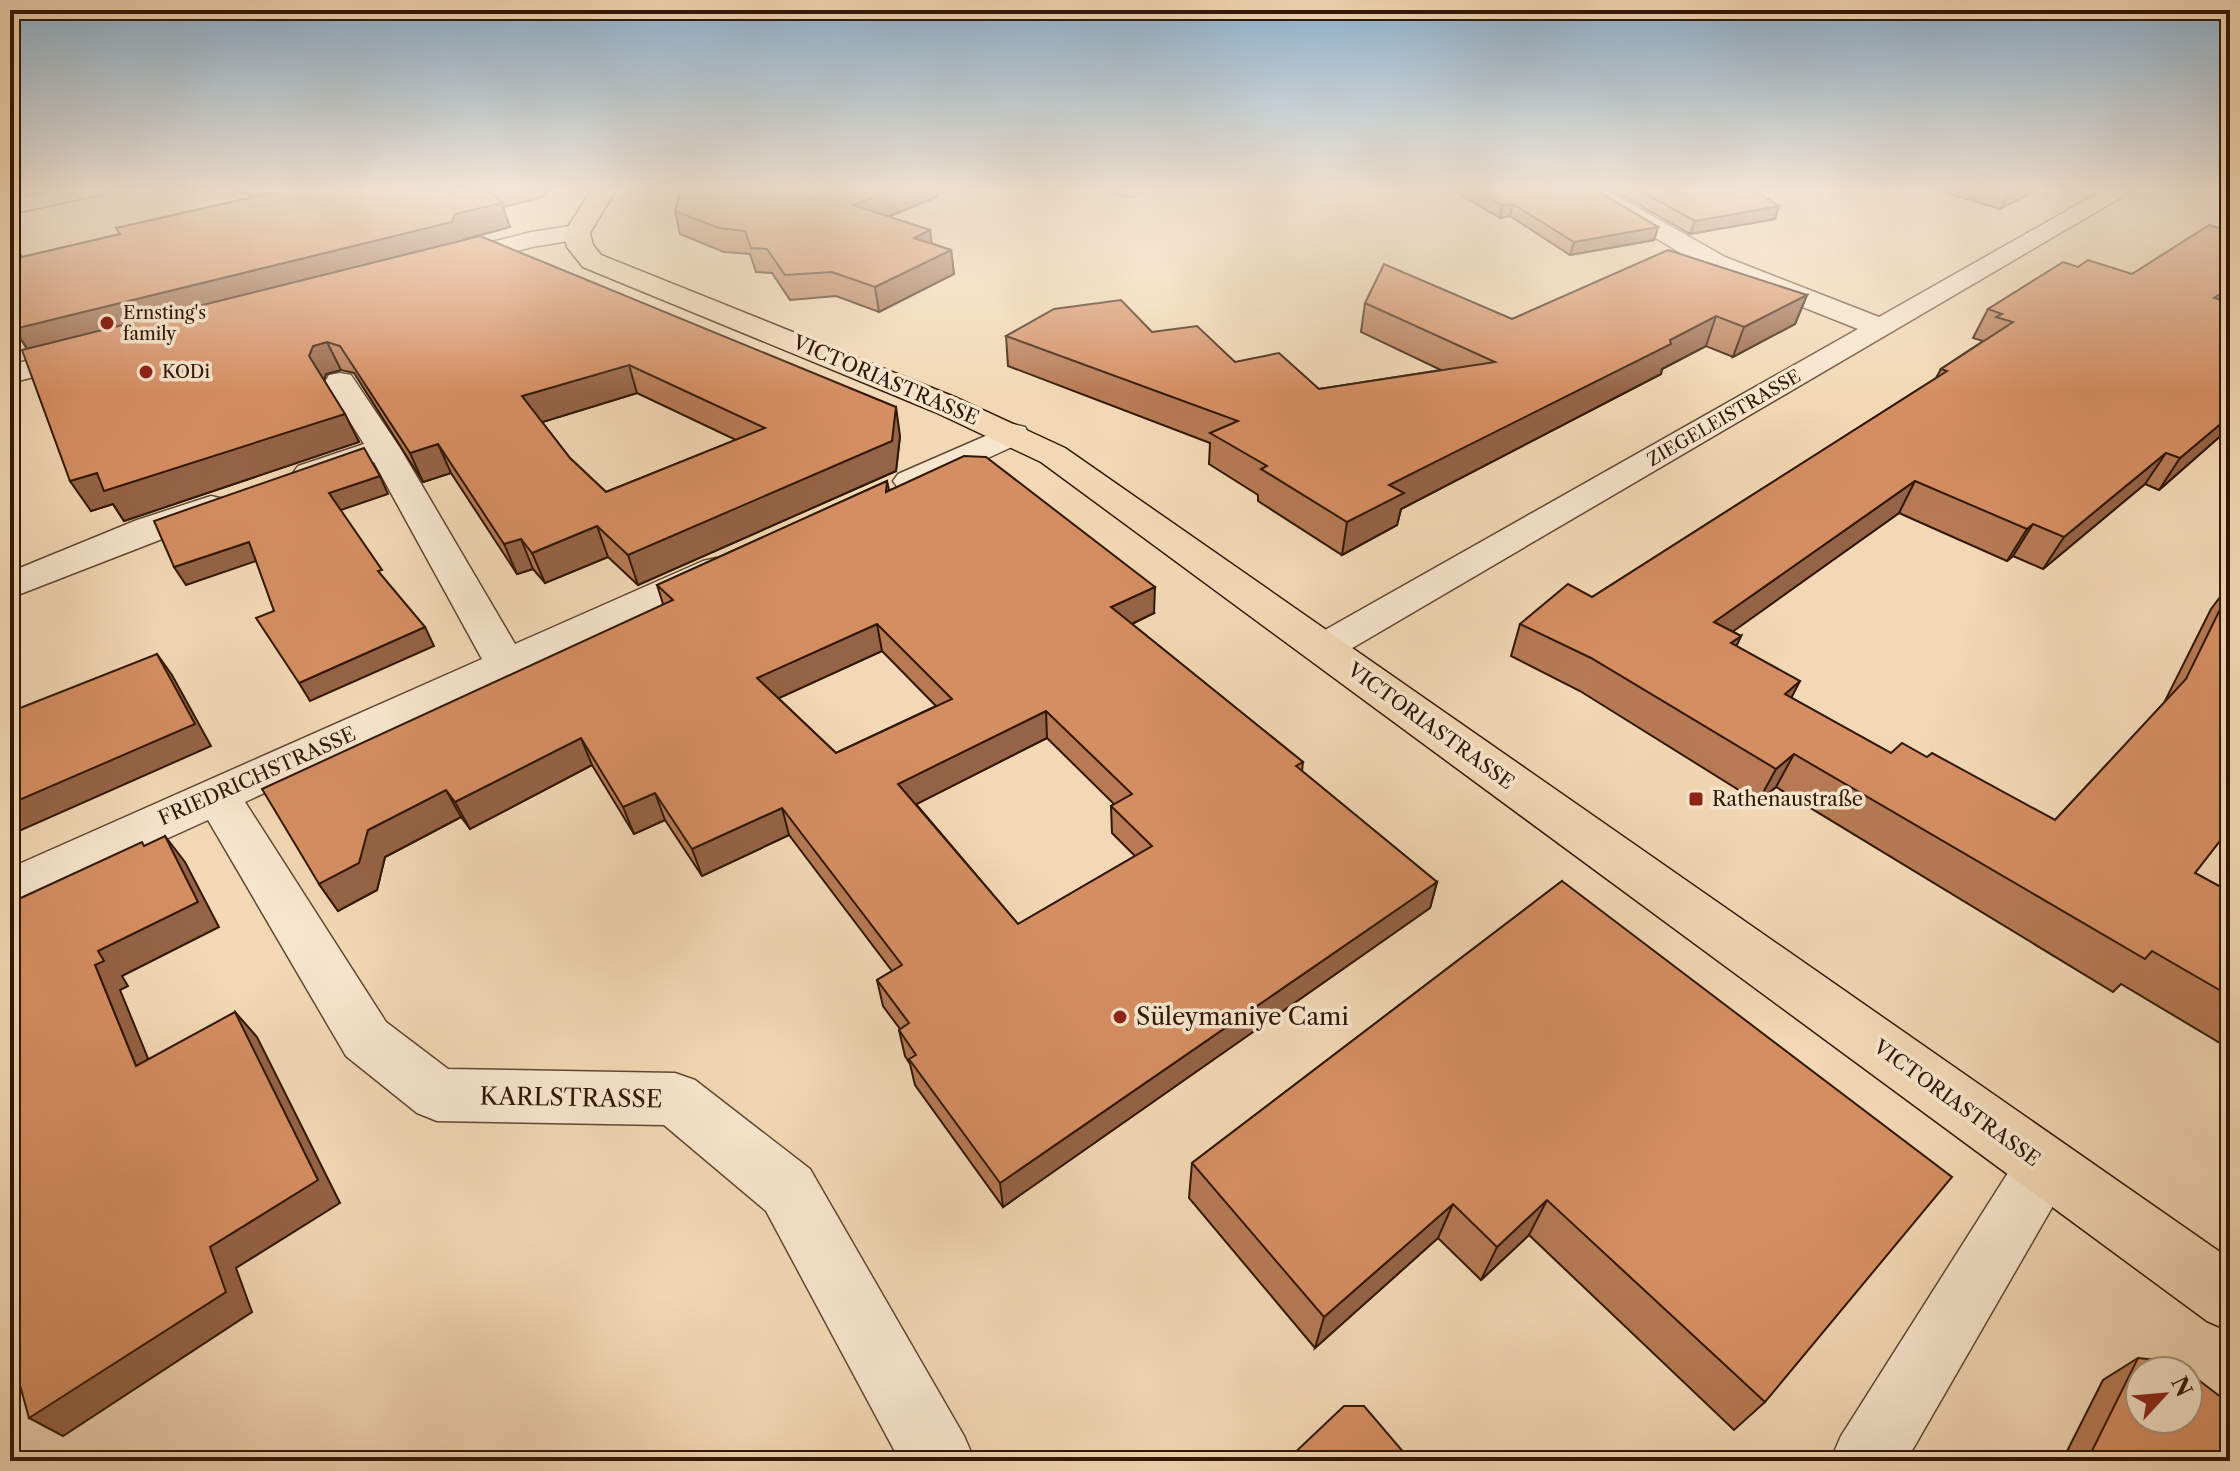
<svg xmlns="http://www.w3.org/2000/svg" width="2240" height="1471" viewBox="0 0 2240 1471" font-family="'Libre Caslon Text',serif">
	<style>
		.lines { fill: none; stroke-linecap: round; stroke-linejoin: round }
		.minor-casing { stroke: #614732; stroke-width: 3 }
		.major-casing { stroke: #311706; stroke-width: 3 }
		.minor { fill: #f7e6ce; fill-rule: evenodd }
		.major { fill: #f2d8b4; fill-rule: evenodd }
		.wall { fill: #b77a54; stroke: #311706; stroke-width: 2; fill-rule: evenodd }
		.shaded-wall { fill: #956345; stroke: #311706; stroke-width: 2 }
		.building { fill: #d58e62; stroke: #311706; stroke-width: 2; fill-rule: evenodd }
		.poi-dot { fill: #8f2418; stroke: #f7e6ce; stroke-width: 3 }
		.labels { text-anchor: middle; stroke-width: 7; stroke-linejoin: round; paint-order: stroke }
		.far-poi-label { font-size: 18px; fill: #311706; stroke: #f7e6ce; text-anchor: start }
		.far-street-label { font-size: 18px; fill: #311706; stroke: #f7e6ce }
		.street-label { font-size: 20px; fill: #311706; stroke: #f7e6ce }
		.poi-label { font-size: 20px; fill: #311706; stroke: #f7e6ce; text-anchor: start }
		.near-poi-label { font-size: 24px; fill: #311706; stroke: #f7e6ce; text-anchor: start }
		.near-street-label { font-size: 24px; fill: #311706; stroke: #f7e6ce }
	</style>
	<rect width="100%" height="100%" fill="#f2d8b4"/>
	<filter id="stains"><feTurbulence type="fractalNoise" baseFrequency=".0025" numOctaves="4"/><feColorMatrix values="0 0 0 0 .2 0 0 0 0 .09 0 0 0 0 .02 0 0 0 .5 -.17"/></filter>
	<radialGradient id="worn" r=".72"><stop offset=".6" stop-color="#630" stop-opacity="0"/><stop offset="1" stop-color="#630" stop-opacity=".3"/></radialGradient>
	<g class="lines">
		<defs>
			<g id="minor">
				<path d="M 64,188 L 111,188 L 107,193 L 10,214 L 10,200 Z"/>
				<path d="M 1112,188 L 1142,188 L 1143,190 L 1131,197 L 1116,193 Z"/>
				<path d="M 1573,188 L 1603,188 L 1725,257 L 1879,317 L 2107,188 L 2137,188 L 1337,657 L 1323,661 L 1309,657 L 1303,648 L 1309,639 L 1858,329 L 1707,269 Z"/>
				<path d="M 577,225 L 590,233 L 586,238 L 532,247 L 447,270 L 438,268 L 434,262 L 438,256 L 531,232 Z"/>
				<path d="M 86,346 L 97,349 L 101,355 L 97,361 L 10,383 L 10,365 Z"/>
				<path d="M 340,373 L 351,375 L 400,448 L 515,644 L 703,561 L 716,558 L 729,561 L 735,569 L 729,577 L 245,802 L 386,1022 L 448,1069 L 675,1073 L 695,1080 L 810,1169 L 964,1436 L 975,1461 L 900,1461 L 766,1211 L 664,1125 L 437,1121 L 417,1113 L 346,1056 L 208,820 L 10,910 L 10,868 L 482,659 L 374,462 L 310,483 L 298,480 L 293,473 L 298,466 L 364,444 L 325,382 L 329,375 Z"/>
				<path d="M 1013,424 L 1025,427 L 1029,434 L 1025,441 L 922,488 L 910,491 L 898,488 L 893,481 L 898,474 Z"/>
				<path d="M 211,496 L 224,499 L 229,507 L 224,515 L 10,598 L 10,572 L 137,520 Z"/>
				<path d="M 2046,1138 L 2067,1146 L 2076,1166 L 1906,1461 L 1830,1461 L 1841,1436 L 2025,1146 Z"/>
			</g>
			<path id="major" d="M 593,188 L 617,188 L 590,233 L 593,245 L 601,255 L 957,398 L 1065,448 L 2230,1259 L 2230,1331 L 2207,1321 L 1041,462 L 935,412 L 583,267 L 567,247 L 564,233 Z"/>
		</defs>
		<use href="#minor" class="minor-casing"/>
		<use href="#major" class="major-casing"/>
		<use href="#minor" class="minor"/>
		<use href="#major" class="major"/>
	</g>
	<g class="wall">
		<path d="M 229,188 L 549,188 L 543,197 L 503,207 L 510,227 L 464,240 L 900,436 L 896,471 L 638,585 L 608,557 L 545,583 L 533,569 L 517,574 L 451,473 L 423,482 L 354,373 L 341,370 L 326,374 L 324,380 L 359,442 L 124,521 L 113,504 L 91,511 L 27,349 L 17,333 L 10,335 L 10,237 L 22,257 L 120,234 L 255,197 ZM 637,393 L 736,440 L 606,492 L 570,458 L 542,422 Z"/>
		<path d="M 1449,188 L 1592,188 L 1658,227 L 1654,240 L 1570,255 L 1510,216 L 1500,218 Z"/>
		<path d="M 1610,188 L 1751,188 L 1775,219 L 1690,234 Z"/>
		<path d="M 1929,188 L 2041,188 L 2000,209 Z"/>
		<path d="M 937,197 L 888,217 L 930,230 L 931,243 L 951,250 L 954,274 L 879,312 L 836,296 L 790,300 L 772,273 L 756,272 L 750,254 L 724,252 L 680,234 L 675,211 Z"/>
		<path d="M 2078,267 L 2230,303 L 2230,434 L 2225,432 L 2159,490 L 2145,484 L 2043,569 L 2013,556 L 2007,561 L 1899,513 L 1732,631 L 1741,636 L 1736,646 L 1792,698 L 1891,753 L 1927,757 L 2055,820 L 2164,703 L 2211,609 L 2230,584 L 2230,828 L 2195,873 L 2230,892 L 2230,1049 L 2121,984 L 2113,992 L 1776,787 L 1758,802 L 1580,691 L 1511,656 L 1520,624 L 1592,597 L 1936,378 L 1941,369 L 1983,341 L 1973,338 L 1988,309 Z"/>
		<path d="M 1807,295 L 1795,324 L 1733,357 L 1706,346 L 1662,369 L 1661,374 L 1401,509 L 1397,525 L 1342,555 L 1258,501 L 1258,495 L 1209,464 L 1210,443 L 1008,366 L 1006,336 L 1152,332 L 1235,362 L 1319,389 L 1441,370 L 1361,332 L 1365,303 L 1512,319 Z"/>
		<path d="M 887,481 L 889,490 L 1154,613 L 1132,624 L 1303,762 L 1302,771 L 1437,882 L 1430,908 L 1003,1207 L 915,1085 L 910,1064 L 905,1056 L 899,1030 L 900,1029 L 883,1006 L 877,980 L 892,971 L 789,835 L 702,876 L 665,820 L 634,834 L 592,765 L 470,829 L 461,817 L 385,857 L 377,890 L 338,911 L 319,884 L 663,604 L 657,585 ZM 882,651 L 936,706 L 836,753 L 778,698 ZM 1047,738 L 1114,804 L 1111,806 L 1112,833 L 1135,856 L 1018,924 L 916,804 Z"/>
		<path d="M 1562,881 L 1765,1402 L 1734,1430 L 1529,1235 L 1481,1280 L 1438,1238 L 1315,1348 L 1189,1198 L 1192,1163 Z"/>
		<path d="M 2138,1358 L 2230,1461 L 2062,1461 L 2103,1380 Z"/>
	</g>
	<g class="shaded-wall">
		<path d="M 482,188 L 549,188 L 543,197 L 503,207 L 510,227 L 464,239 L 462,247 L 32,356 L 17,333 L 10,335 L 10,312 L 455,214 Z"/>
		<path d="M 899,188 L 937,188 L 937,197 L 856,229 L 853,205 Z"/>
		<path d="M 2019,188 L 2041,188 L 2000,209 L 2008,194 Z"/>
		<path d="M 1513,204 L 1510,216 L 1500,218 L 1502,205 Z"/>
		<path d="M 1779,206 L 1775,219 L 1690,234 L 1695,221 Z"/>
		<path d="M 1658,227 L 1654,240 L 1570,255 L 1574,242 Z"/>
		<path d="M 930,230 L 933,254 L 914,238 Z"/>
		<path d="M 10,237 L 21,255 L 34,283 L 18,258 Z"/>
		<path d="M 951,250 L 954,274 L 879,312 L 875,287 Z"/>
		<path d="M 2230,287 L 2230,302 L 2214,298 Z"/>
		<path d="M 1807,295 L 1795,324 L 1733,357 L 1744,327 Z"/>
		<path d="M 1716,316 L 1706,346 L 1662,369 L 1661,374 L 1401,509 L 1397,525 L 1342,555 L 1347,522 L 1389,485 Z"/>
		<path d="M 327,342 L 341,370 L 326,374 L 322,384 L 309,356 L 313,346 Z"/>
		<path d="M 629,365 L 637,393 L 533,425 L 522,396 Z"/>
		<path d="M 896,407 L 900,436 L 896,471 L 638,585 L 628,555 Z"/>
		<path d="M 345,414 L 359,442 L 124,521 L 113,504 L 91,511 L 70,481 L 97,473 Z"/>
		<path d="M 2230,416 L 2230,425 L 2225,432 L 2159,490 L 2180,458 Z"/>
		<path d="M 10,443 L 19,494 L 10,497 Z"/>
		<path d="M 438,444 L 451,473 L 423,482 L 410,453 Z"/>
		<path d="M 2166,453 L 2145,484 L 2043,569 L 2064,537 Z"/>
		<path d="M 380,476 L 388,494 L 338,511 L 329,493 Z"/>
		<path d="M 1915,481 L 1899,513 L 1700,655 L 1714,622 Z"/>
		<path d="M 2033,524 L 2013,556 L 2007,561 L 2027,529 Z"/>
		<path d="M 597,526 L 608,557 L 545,583 L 532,553 Z"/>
		<path d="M 521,539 L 533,569 L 517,574 L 504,544 Z"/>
		<path d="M 249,542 L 259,560 L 186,585 L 174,567 Z"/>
		<path d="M 1155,587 L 1154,613 L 1111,634 L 1111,607 Z"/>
		<path d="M 877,624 L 882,651 L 764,705 L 757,678 Z"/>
		<path d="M 425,627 L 434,646 L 310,701 L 299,683 Z"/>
		<path d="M 1741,636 L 1726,669 L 1731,643 Z"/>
		<path d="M 157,654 L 172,675 L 211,746 L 10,835 L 10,804 Z"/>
		<path d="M 1800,681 L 1783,714 L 1785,694 Z"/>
		<path d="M 1046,711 L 1047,738 L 903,811 L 898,784 Z"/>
		<path d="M 581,738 L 592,765 L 470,829 L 455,802 Z"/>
		<path d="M 1794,754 L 1776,787 L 1758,802 L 1776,769 Z"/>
		<path d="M 446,790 L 461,817 L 385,857 L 377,890 L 338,911 L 319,884 L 368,830 Z"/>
		<path d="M 655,793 L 665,820 L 634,834 L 623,807 Z"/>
		<path d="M 782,808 L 789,835 L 702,876 L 692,849 Z"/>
		<path d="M 165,836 L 185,862 L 219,927 L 122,976 L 128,986 L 120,990 L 161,1090 L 136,1066 L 95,965 L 98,951 Z"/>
		<path d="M 1437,882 L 1430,908 L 1003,1207 L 1000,1183 Z"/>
		<path d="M 235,1012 L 257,1037 L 340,1203 L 236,1268 L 252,1312 L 63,1436 L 29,1418 L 210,1247 Z"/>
		<path d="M 1547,1200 L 1529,1235 L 1481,1280 L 1497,1247 Z"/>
		<path d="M 1453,1204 L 1438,1238 L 1315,1348 L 1324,1317 Z"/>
	</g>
	<g class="building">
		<path d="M 293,188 L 484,188 L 502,203 L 455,214 L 452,222 L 14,329 L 10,318 L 10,240 L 18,258 L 120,234 L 116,228 Z"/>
		<path d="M 681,188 L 899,188 L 853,205 L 930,230 L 914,238 L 951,250 L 875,287 L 832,272 L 785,275 L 767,249 L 751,248 L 745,231 L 719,228 L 675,211 Z"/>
		<path d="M 1472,188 L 1592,188 L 1658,227 L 1574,242 L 1513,204 L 1502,205 Z"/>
		<path d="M 1635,188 L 1751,188 L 1779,206 L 1695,221 Z"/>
		<path d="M 1989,188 L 2019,188 L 2008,194 Z"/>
		<path d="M 2209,225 L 2230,231 L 2230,287 L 2214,298 L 2230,303 L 2230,416 L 2180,458 L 2166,453 L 2064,537 L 2033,524 L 2027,529 L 1915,481 L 1714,622 L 1741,636 L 1731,643 L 1800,681 L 1785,694 L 1891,753 L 1902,743 L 1927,757 L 1932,753 L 2055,820 L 2186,679 L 2230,589 L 2230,828 L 2195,873 L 2230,892 L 2230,996 L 2152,951 L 2145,959 L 1794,754 L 1776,769 L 1591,658 L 1520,624 L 1568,584 L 1592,597 L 1947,371 L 1941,369 L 2013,322 L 1996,317 L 2002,314 L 1988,309 L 2063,262 L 2078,267 L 2088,260 L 2132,274 Z"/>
		<path d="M 480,236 L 896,407 L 892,441 L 628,555 L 597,526 L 532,553 L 521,539 L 504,544 L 438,444 L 410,453 L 340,346 L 327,342 L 313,346 L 309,356 L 345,414 L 104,491 L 97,473 L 70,481 L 22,350 ZM 629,365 L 765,428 L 606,492 L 570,458 L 522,396 Z"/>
		<path d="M 1668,250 L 1807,295 L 1744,327 L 1716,316 L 1670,340 L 1671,344 L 1389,485 L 1404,493 L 1347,522 L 1261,469 L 1267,466 L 1210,433 L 1238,421 L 1006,336 L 1054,309 L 1121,300 L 1152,332 L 1197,326 L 1235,362 L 1279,353 L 1319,389 L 1495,362 L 1365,303 L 1384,264 L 1512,319 Z"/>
		<path d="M 364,448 L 380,476 L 329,493 L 382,570 L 378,571 L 425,627 L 299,683 L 256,618 L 274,611 L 249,542 L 174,567 L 154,521 Z"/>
		<path d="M 964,456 L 986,457 L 1155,587 L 1111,607 L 1303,762 L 1296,766 L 1437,882 L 1000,1183 L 909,1059 L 916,1055 L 899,1030 L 909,1023 L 877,980 L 902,965 L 782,808 L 692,849 L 655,793 L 623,807 L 581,738 L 455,802 L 446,790 L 368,830 L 359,863 L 319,884 L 262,789 L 673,600 L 657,585 L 887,481 L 886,492 ZM 877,624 L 952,699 L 836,753 L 757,678 ZM 1046,711 L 1132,794 L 1111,806 L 1152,846 L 1018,924 L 898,784 Z"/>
		<path d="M 157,654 L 195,724 L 10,804 L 10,712 Z"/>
		<path d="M 165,836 L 198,902 L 98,951 L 104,961 L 95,965 L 136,1066 L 235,1012 L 318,1180 L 210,1247 L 226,1292 L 29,1418 L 10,1349 L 10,903 L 142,842 L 144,846 Z"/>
		<path d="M 1562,881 L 1952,1177 L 1765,1402 L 1547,1200 L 1497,1247 L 1453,1204 L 1324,1317 L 1192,1163 Z"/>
		<path d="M 2138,1358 L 2175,1362 L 2187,1371 L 2140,1371 L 2140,1419 L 2188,1419 L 2188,1372 L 2230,1404 L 2230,1461 L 2087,1461 Z"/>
		<path d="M 1344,1406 L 1364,1406 L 1411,1461 L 1286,1461 Z"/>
	</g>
	<linearGradient id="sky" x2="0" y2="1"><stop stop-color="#8cb5d5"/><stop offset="0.48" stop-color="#f9eddd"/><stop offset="1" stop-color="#f9eddd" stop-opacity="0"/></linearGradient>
	<rect width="2240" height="394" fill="url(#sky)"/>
	<g class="poi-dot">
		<circle cx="107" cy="323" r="8"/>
		<circle cx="146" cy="372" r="8"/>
		<rect x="1688" y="791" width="16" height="16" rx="4"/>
		<circle cx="1120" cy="1017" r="8"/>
	</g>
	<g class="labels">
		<g class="far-poi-label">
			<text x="123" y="319">Ernsting's<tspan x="123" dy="21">family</tspan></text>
			<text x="162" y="378">KODi</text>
		</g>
		<g class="far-street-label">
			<text transform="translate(1724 418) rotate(-30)" y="6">ZIEGELEISTRASSE</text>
		</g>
		<g class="street-label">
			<text transform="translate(886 380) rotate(23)" y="7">VICTORIASTRASSE</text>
			<text transform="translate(1431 726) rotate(36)" y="7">VICTORIASTRASSE</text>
			<text transform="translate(257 776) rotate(-24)" y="7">FRIEDRICHSTRASSE</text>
			<text transform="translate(1957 1103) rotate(36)" y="7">VICTORIASTRASSE</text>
		</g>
		<g class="poi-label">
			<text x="1712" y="806">Rathenaustraße</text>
		</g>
		<g class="near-poi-label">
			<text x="1136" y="1025">Süleymaniye Cami</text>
		</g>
		<g class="near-street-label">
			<text transform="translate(571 1098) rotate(1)" y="8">KARLSTRASSE</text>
		</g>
	</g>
	<rect width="2240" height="1471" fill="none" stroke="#f2d8b4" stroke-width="40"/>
	<rect x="12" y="12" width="2216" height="1447" fill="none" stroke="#311706" stroke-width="4"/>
	<rect x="20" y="20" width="2200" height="1431" fill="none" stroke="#311706" stroke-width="2"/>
	<g transform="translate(2164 1395) rotate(64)"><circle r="38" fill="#f7e6ce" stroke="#a8937e" stroke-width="2"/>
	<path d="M0-6L14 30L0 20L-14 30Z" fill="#8f2418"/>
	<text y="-12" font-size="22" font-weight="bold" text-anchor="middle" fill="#311706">N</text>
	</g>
	<rect width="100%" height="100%" filter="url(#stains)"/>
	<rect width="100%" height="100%" fill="url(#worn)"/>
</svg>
